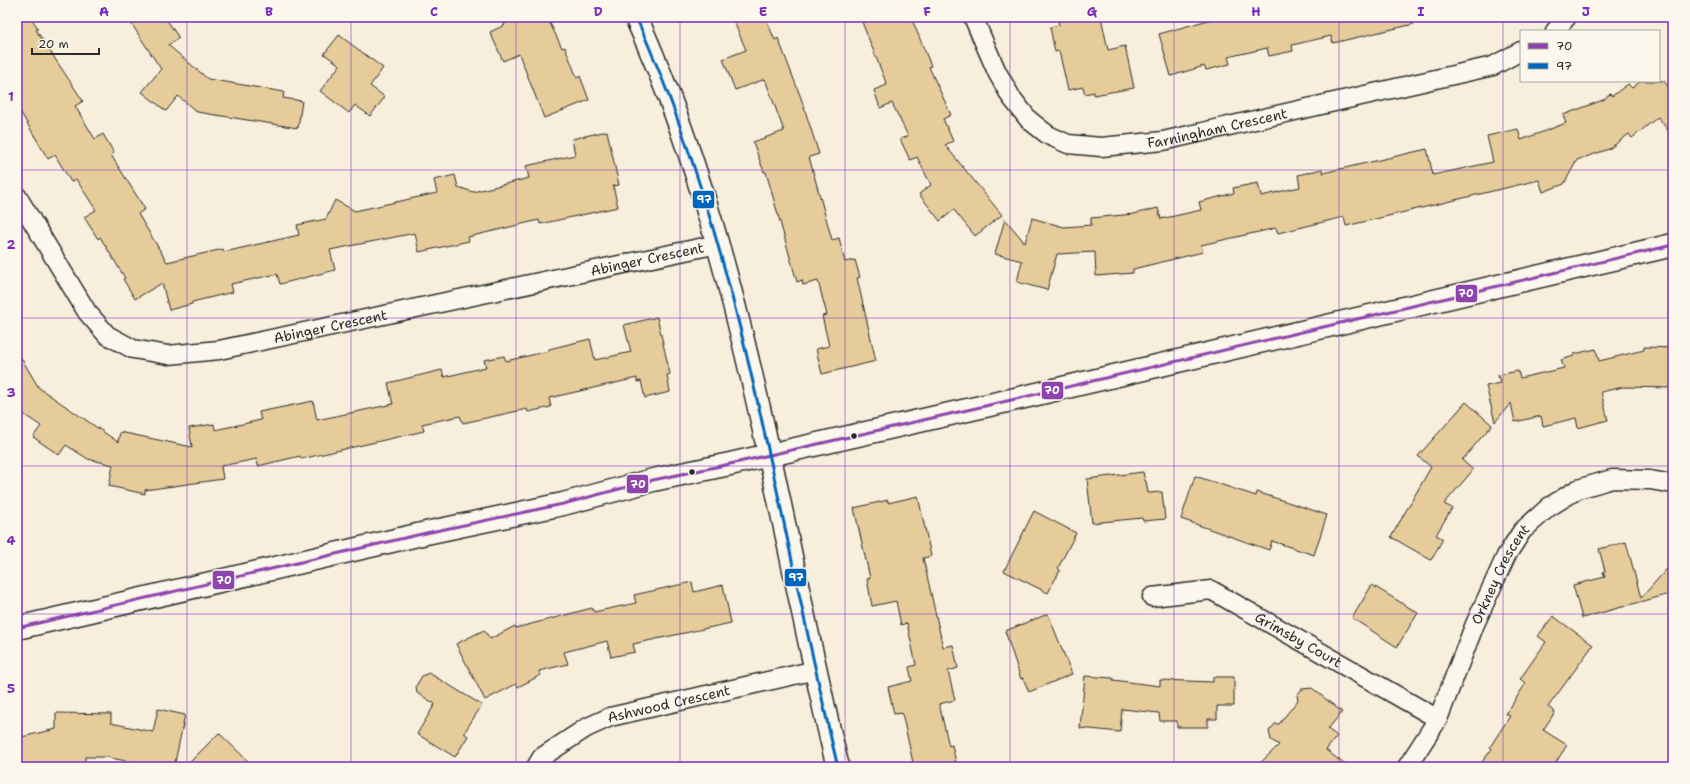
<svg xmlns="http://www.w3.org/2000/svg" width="1690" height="784" viewBox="0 0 1690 784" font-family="'Shantell Sans',sans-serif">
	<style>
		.building { fill: #e6cc9b; stroke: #2b2b2b }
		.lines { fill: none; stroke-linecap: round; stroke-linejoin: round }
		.minor-casing { stroke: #2b2b2b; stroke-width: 21 }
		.tertiary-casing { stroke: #2b2b2b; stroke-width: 25 }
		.secondary-casing { stroke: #2b2b2b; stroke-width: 25 }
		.minor { stroke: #fbf7ec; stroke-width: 18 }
		.tertiary { stroke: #fbf7ec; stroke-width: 22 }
		.secondary { stroke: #fbf7ec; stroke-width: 22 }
		.bus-1-casing { stroke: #fbf7ec; stroke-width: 6 }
		.bus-2-casing { stroke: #fbf7ec; stroke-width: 6 }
		.bus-1 { stroke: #8e44ad; stroke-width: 3 }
		.bus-2 { stroke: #0065bd; stroke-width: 3 }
		.grid { fill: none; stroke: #7b2cbf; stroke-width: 1; stroke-opacity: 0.55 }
		.bus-dot { fill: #2b2b2b; stroke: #fbf7ec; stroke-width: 1.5 }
		.labels { text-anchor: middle; stroke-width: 3; stroke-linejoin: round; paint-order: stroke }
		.street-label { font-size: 14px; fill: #2b2b2b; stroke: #fbf7ec }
		.line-badge { stroke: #fbf7ec; stroke-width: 1.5 }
		.badge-label { font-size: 11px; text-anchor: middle; font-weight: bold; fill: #fff }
		.neatline { fill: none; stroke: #7b2cbf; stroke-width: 1.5 }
		.grid-label { font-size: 13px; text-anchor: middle; font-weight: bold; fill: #7b2cbf }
	</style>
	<rect width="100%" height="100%" fill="#f7eedc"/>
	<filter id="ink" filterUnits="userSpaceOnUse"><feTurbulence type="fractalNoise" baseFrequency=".025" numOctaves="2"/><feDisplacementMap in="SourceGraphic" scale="8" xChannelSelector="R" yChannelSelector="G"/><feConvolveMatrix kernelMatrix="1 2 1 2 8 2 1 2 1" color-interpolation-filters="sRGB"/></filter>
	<g filter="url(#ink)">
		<g class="building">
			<path d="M 17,17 L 31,17 L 38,29 L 36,30 L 83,101 L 75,106 L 95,139 L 103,134 L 114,153 L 111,155 L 145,209 L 138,214 L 167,262 L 223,249 L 224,252 L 299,235 L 297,225 L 326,219 L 335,200 L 355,211 L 437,193 L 434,180 L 455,175 L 458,187 L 473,192 L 529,178 L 526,166 L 575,155 L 572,139 L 607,131 L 619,185 L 613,186 L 618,207 L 540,224 L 539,220 L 468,237 L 469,241 L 419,252 L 415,233 L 330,250 L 335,270 L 280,284 L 277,274 L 231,284 L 233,292 L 192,302 L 192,304 L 169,310 L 162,283 L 135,299 L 123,279 L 125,278 L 100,237 L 98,239 L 84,217 L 96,210 L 76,179 L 71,182 L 55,155 L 48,159 L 17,106 Z"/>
			<path d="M 127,17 L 165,17 L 179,38 L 168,45 L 208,79 L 284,92 L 283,98 L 302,101 L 298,128 L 197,112 L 178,96 L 166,111 L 142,92 L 161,69 Z"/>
			<path d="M 502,17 L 547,17 L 562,48 L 565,47 L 577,78 L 580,76 L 589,100 L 544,118 L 519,54 L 503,61 L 490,32 L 505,25 Z"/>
			<path d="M 732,17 L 765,17 L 775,40 L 778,38 L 801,98 L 819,154 L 809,157 L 832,240 L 839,238 L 845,262 L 855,260 L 860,277 L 857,278 L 876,361 L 822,374 L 816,349 L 829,346 L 822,316 L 827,315 L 818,281 L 803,285 L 802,280 L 797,282 L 766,172 L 764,172 L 753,142 L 784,131 L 765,79 L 735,90 L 723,59 L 746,50 Z"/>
			<path d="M 860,17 L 911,17 L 931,66 L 929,67 L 951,115 L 943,119 L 953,141 L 945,145 L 1002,215 L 975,236 L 954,210 L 940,221 L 919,194 L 931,185 L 917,157 L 910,160 L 900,139 L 908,136 L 892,103 L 880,108 L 874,90 L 887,85 Z"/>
			<path d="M 1057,17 L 1101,17 L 1108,50 L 1125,46 L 1134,88 L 1094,95 L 1094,92 L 1085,94 L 1083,87 L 1068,90 L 1059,51 L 1055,52 L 1050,27 L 1059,25 Z"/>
			<path d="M 1219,17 L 1413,17 L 1414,24 L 1333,43 L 1331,36 L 1292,45 L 1293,51 L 1269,56 L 1267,48 L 1228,57 L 1230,64 L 1206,70 L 1204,66 L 1171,76 L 1159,34 Z"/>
			<path d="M 339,35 L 383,68 L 370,86 L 385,97 L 370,116 L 355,105 L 349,113 L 320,91 L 340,65 L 324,54 Z"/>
			<path d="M 1641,81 L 1664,81 L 1673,93 L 1673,137 L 1658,117 L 1632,138 L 1629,134 L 1609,149 L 1577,160 L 1564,184 L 1543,192 L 1539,180 L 1346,226 L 1344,217 L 1278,233 L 1276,228 L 1201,245 L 1203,252 L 1133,269 L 1133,273 L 1096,276 L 1095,252 L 1057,254 L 1047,290 L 1017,282 L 1022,261 L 995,254 L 1005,219 L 1025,243 L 1032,218 L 1064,227 L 1091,225 L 1091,218 L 1134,214 L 1158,208 L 1161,219 L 1201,210 L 1199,202 L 1234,193 L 1233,188 L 1258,183 L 1261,196 L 1300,187 L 1298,175 L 1322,169 L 1323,173 L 1427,149 L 1433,175 L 1493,162 L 1487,136 L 1518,129 L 1521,140 L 1566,123 L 1563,115 L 1603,100 L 1610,94 L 1612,96 L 1628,84 L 1632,88 Z"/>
			<path d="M 657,317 L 670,374 L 667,375 L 670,392 L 645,398 L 641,381 L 637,382 L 637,378 L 549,398 L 551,407 L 528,412 L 527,409 L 463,423 L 460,416 L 422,424 L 424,431 L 301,459 L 300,456 L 258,466 L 257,459 L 221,466 L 223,479 L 145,490 L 145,494 L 109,486 L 113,465 L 88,459 L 66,445 L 59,455 L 33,437 L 41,426 L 17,410 L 17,351 L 39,388 L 118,442 L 120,432 L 192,447 L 189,428 L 214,424 L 215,430 L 261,420 L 259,412 L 313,401 L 317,420 L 393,404 L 388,383 L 442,370 L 444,377 L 486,367 L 484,360 L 504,356 L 506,361 L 549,351 L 549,349 L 590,339 L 595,360 L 631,352 L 624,325 Z"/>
			<path d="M 1644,347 L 1673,348 L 1673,388 L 1623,387 L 1601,392 L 1608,420 L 1578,428 L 1576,418 L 1543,426 L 1541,416 L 1515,422 L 1511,403 L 1495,422 L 1486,386 L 1500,383 L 1498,375 L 1518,371 L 1520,378 L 1564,368 L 1561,360 L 1574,356 L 1574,354 L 1596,349 L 1599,361 L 1644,350 Z"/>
			<path d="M 1466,402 L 1492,425 L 1462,460 L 1473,470 L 1444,504 L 1452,508 L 1436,535 L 1443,539 L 1431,560 L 1391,537 L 1431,467 L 1418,456 Z"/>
			<path d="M 1143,472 L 1145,481 L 1146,481 L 1148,493 L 1162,492 L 1165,519 L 1143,521 L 1142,518 L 1092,523 L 1087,479 Z"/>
			<path d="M 1195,476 L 1256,496 L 1257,492 L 1327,515 L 1314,555 L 1272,541 L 1269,550 L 1181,519 Z"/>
			<path d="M 918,496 L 931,556 L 923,558 L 943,647 L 953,645 L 958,668 L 948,671 L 955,700 L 939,704 L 949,746 L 952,745 L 957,767 L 914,767 L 902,713 L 894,714 L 888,687 L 912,681 L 909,667 L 916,665 L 907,623 L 901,625 L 896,601 L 872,606 L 867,579 L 870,578 L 854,508 L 888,500 L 888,503 Z"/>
			<path d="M 1034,511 L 1076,533 L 1058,568 L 1060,570 L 1048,593 L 1004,571 Z"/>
			<path d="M 1626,542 L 1641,598 L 1673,562 L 1673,593 L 1582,618 L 1573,585 L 1605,577 L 1603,572 L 1605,571 L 1599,549 Z"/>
			<path d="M 692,582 L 694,592 L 723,585 L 731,623 L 633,644 L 635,652 L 611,657 L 607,641 L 564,652 L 568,664 L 539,671 L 541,675 L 518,687 L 516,684 L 485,700 L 456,644 L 484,630 L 490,639 L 515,626 L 516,628 L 592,608 L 594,612 L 636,603 L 634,595 Z"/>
			<path d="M 1372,585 L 1418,613 L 1397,647 L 1352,618 Z"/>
			<path d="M 1048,614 L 1072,674 L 1029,692 L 1023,678 L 1021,679 L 1005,631 Z"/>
			<path d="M 1553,616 L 1593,645 L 1548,707 L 1555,712 L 1543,730 L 1567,745 L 1553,767 L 1478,767 L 1492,749 L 1490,747 L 1510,716 L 1506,714 L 1526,683 L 1520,679 L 1546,642 L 1538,636 Z"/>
			<path d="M 429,673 L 482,705 L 464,733 L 468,736 L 455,757 L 417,734 L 435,704 L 417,693 L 416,686 L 422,676 Z"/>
			<path d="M 1085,676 L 1113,678 L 1113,680 L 1160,686 L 1160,680 L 1213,682 L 1213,677 L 1234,677 L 1234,706 L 1217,706 L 1217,719 L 1208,719 L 1208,727 L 1177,727 L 1177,721 L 1160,721 L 1159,713 L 1122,709 L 1120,732 L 1080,728 Z"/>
			<path d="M 1312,688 L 1342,712 L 1328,729 L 1337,736 L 1326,750 L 1348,767 L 1256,767 L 1279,745 L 1271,740 L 1269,731 L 1275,724 L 1279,724 L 1298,700 L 1297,695 L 1302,689 Z"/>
			<path d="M 158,709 L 185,715 L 174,767 L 156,767 L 106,757 L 85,757 L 85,767 L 17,767 L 17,738 L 56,729 L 56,713 L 111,714 L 111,723 L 153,732 Z"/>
			<path d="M 219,733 L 254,767 L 185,767 Z"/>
		</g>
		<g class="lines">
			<defs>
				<g id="minor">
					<path id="s1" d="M 973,17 L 997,72 L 1011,97 L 1029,120 L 1048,135 L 1068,144 L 1101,147 L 1163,141 L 1493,66 L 1521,51"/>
					<path d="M 1555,31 L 1567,17"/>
					<path id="s2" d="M 17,196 L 87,312 L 107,335 L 133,349 L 168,355 L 219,350 L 718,244"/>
					<path id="s3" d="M 1152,597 L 1211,590 L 1438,719"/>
					<path id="s4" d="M 536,767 L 542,757 L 586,728 L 610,717 L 816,670"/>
					<path id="s5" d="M 1407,767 L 1438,719 L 1475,624 L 1506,556 L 1522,531 L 1549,507 L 1578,489 L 1612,479 L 1650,480 L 1673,484"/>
				</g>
				<path id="tertiary" d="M 636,17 C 727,217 764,436 811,649 C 820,688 828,728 838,767"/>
				<path id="secondary" d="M 17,628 L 426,533 L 563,504 L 653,480 L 730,464 L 1020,398 L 1673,245"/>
			</defs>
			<use href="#minor" class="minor-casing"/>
			<use href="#tertiary" class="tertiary-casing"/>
			<use href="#secondary" class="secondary-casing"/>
			<use href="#minor" class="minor"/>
			<use href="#tertiary" class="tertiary"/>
			<use href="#secondary" class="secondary"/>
			<defs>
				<path id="bus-1" d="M 17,628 L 426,533 L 563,504 L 653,480 L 730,464 L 1020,398 L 1673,245"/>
				<path id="bus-2" d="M 636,17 C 727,217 764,436 811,649 C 820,688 828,728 838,767"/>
			</defs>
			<use href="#bus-1" class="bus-1-casing"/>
			<use href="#bus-2" class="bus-2-casing"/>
			<use href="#bus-1" class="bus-1"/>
			<use href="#bus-2" class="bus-2"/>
		</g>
	</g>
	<path class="grid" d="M 187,17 L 187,767M 351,17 L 351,767M 516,17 L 516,767M 680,17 L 680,767M 845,17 L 845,767M 1010,17 L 1010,767M 1174,17 L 1174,767M 1339,17 L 1339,767M 1503,17 L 1503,767M 17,170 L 1673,170M 17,318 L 1673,318M 17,466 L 1673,466M 17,614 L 1673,614"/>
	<g class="bus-dot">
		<circle cx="854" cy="436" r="3.5"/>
		<circle cx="692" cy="472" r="3.5"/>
	</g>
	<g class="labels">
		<g class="street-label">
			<text dy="5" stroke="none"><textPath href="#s1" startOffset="315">Farningham Crescent</textPath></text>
			<text dy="5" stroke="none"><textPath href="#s2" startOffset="720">Abinger Crescent</textPath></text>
			<text dy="5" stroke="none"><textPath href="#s2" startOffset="396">Abinger Crescent</textPath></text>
			<text dy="5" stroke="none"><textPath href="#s5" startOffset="215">Orkney Crescent</textPath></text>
			<text dy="5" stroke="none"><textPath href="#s3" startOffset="160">Grimsby Court</textPath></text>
			<text dy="5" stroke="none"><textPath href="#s4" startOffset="151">Ashwood Crescent</textPath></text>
		</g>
	</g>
	<g class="line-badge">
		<rect x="692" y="190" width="23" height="19" rx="4" fill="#0065bd"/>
		<rect x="1455" y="284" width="23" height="19" rx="4" fill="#8e44ad"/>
		<rect x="1041" y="381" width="23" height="19" rx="4" fill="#8e44ad"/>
		<rect x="626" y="474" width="23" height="20" rx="4" fill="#8e44ad"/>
		<rect x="784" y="568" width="23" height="19" rx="4" fill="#0065bd"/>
		<rect x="212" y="570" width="23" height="20" rx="4" fill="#8e44ad"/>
	</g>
	<g class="badge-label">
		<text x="704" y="203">97</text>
		<text x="1466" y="297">70</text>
		<text x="1052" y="394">70</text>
		<text x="638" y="488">70</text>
		<text x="796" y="581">97</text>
		<text x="224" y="584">70</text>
	</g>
	<rect width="1690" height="784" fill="none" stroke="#fbf7ec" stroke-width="44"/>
	<rect x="1520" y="30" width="140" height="52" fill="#fbf7ec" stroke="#a8a59f"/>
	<rect x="1528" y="43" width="20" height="6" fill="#8e44ad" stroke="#a8a59f"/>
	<text x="1556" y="50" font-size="12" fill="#2b2b2b">70</text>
	<rect x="1528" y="63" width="20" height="6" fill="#0065bd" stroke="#a8a59f"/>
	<text x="1556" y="70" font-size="12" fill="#2b2b2b">97</text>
	<path d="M32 48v6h67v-6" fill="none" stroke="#2b2b2b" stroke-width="2"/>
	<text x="38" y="48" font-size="12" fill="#2b2b2b" stroke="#fbf7ec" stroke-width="3" paint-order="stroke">20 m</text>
	<rect x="22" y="22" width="1646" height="740" class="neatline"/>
	<g class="grid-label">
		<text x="104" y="16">A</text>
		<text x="269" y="16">B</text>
		<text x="434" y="16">C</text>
		<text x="598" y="16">D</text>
		<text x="763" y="16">E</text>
		<text x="927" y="16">F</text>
		<text x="1092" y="16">G</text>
		<text x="1256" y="16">H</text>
		<text x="1421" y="16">I</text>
		<text x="1586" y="16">J</text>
		<text x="11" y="101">1</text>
		<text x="11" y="249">2</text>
		<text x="11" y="397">3</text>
		<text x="11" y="545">4</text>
		<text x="11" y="693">5</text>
	</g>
</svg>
